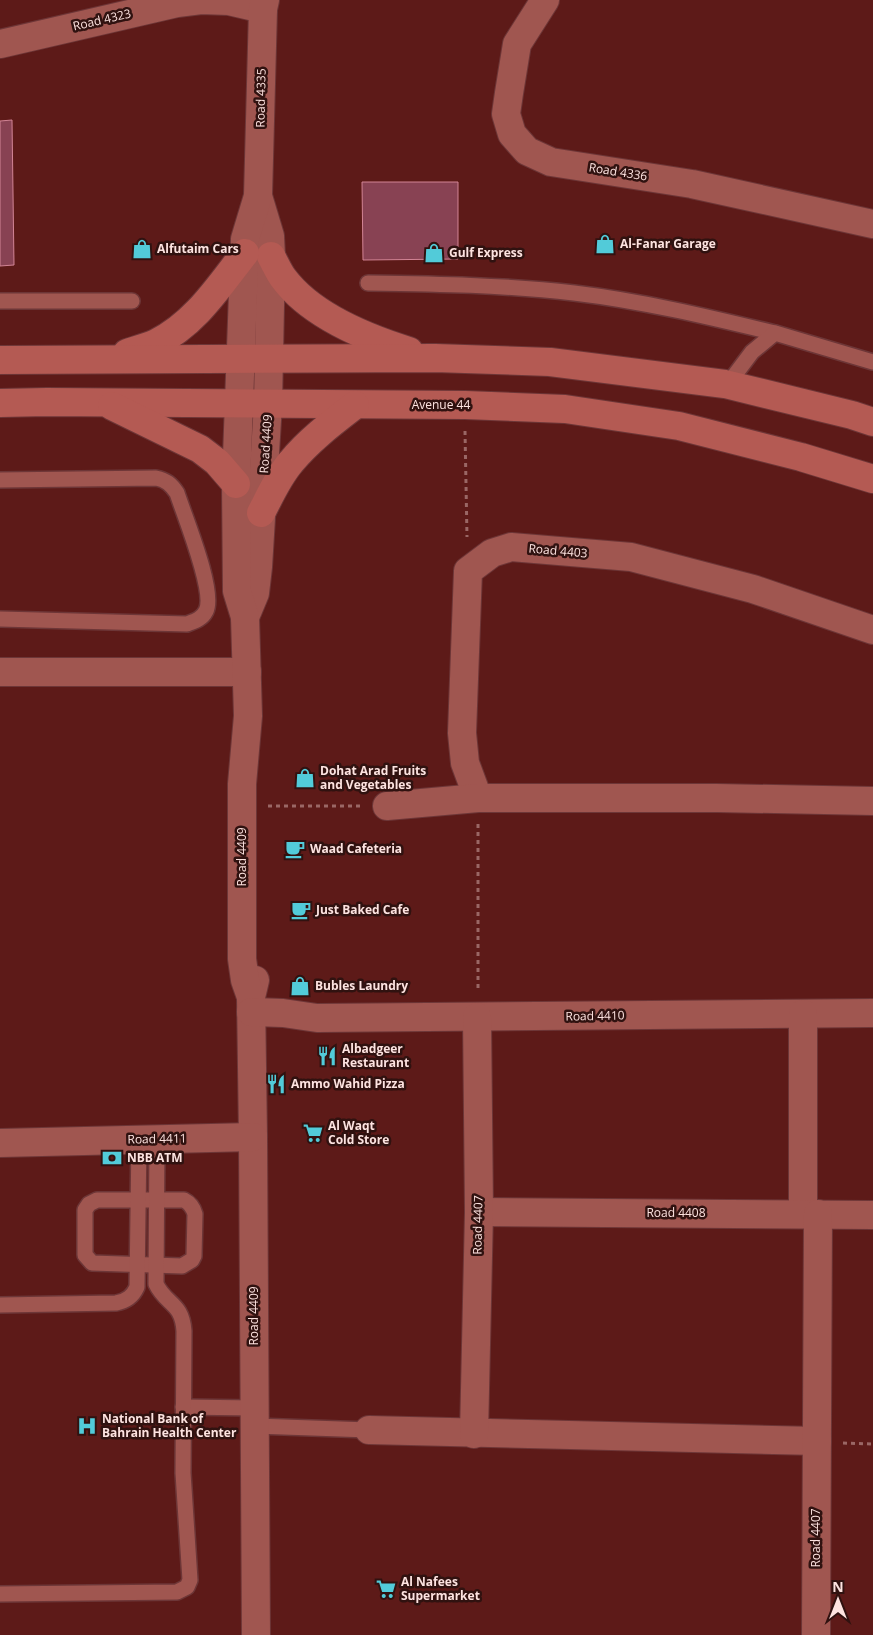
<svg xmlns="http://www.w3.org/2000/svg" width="873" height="1635" viewBox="0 0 873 1635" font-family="'Open Sans',sans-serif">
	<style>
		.building { fill: #884253; stroke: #d28495 }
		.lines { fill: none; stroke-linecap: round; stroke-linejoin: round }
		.lane-casing { stroke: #6d3637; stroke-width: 18 }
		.street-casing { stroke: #6d3637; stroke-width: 30 }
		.secondary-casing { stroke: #6d3637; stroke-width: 30 }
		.path { stroke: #9a6765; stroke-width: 3; stroke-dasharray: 4 4; stroke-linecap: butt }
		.lane { stroke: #a05650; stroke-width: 15 }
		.street { stroke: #a05650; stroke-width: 28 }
		.secondary { stroke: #b45a53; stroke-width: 28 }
		.labels { text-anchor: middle; stroke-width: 5; stroke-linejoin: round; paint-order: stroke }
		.street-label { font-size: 12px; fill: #fde3e0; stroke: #301210 }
		.poi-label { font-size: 12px; font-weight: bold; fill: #fde3e0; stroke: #301210; text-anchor: start }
	</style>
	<rect width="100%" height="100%" fill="#5d1a18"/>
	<g class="building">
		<path d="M 12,120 L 14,265 L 0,266 L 0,121 Z"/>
		<path d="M 362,182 L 458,182 L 458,259 L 363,260 Z"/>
	</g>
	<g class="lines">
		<defs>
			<g id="lane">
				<path d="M 368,283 C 437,284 505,285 574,293 C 642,301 709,317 775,333"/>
				<path d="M 0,301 L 132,301"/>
				<path d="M 725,384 L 731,380 L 752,352 L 775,333 L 873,362"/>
				<path d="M 0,480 L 156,478 C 166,480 171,484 177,493 C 184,515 216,592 206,611 C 202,619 195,621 187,624 L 0,619"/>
				<path d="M 97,1200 L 184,1200 C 190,1203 193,1207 195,1214 L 194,1256 L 192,1260 L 182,1266 L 92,1263 L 85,1255 L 85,1210 L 89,1204 Z"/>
				<path d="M 0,1305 L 116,1303 C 127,1301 133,1296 137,1287 L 139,1139"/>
				<path d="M 183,1407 L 254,1408"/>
				<path d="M 255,1426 L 369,1430"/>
				<path d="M 0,1594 L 177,1592 L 187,1587 L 190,1580 L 183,1473 L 184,1331 C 182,1302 166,1305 156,1284 L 157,1139"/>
			</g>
			<g id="street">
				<path d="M 545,0 L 517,44 L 509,93 L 506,114 L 512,134 L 527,151 L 551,162 L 692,184 L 873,224"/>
				<path d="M 0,44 L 177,3 L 201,0 L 229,1 L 263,9"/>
				<path d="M 245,617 L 255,593 L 258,567 L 268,404 L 271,256 L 270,236 L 258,196"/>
				<path d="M 0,672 L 247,672"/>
				<path d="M 478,798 L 465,763 L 462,733 L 468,571 L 492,553 L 511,547 L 631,557 L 753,589 L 873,630"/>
				<path d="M 387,806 L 478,798 L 717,798 L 873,801"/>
				<path d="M 255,980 L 251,997 L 253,1137 L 256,1635"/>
				<path d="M 251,997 L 245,980 L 242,959 L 242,784 L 248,716 L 245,617 L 237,591 L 236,484 L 245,239 L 258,196 L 263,9 L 265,0"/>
				<path d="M 251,1012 L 283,1013 L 317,1018 L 873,1013"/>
				<path d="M 803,1014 L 803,1214"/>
				<path d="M 0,1143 L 253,1137"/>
				<path d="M 479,1212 L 873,1215"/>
				<path d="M 369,1430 L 817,1441"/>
				<path d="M 474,1434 L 479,1212 L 477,1017"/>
				<path d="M 816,1635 L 818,1214"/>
			</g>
			<g id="secondary">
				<path d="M 271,256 C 275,263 279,273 284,279 C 312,316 367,338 409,351"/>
				<path d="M 127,353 C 136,350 147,347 156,343 C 195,324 219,286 245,253"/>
				<path d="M 0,360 L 435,358 L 550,362 L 725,384 L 852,415 L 873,422"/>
				<path d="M 0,403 L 47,402 L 465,405 L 565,409 L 679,426 L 801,457 L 873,479"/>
				<path d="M 112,406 L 200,449 L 217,462 L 236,484"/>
				<path d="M 261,513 C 270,496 278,477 291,462 C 309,440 333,422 355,405"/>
			</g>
		</defs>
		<use href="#lane" class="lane-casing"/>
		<use href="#street" class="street-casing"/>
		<use href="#secondary" class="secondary-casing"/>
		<g class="path">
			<path d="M 465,431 L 467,537"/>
			<path d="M 268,806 L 362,806"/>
			<path d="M 478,824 L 478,990"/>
			<path d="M 843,1443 L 873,1444"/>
		</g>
		<use href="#lane" class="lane"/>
		<use href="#street" class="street"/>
		<use href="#secondary" class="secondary"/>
	</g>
	<defs>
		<symbol id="shop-bare" viewBox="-9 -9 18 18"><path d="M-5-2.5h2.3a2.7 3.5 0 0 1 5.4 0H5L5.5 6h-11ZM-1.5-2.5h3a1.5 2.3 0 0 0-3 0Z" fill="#52cbd9" stroke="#301210" stroke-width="2.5" paint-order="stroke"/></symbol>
		<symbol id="cafe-bare" viewBox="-9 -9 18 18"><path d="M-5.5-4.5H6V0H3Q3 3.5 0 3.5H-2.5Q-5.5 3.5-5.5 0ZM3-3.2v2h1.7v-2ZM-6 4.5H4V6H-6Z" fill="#52cbd9" stroke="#301210" stroke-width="2.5" paint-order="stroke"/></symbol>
		<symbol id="restaurant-bare" viewBox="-9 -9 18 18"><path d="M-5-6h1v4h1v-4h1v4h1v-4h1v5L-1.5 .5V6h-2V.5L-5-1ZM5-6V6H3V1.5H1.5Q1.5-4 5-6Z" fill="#52cbd9" stroke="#301210" stroke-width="2.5" paint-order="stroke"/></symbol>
		<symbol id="supermarket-bare" viewBox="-9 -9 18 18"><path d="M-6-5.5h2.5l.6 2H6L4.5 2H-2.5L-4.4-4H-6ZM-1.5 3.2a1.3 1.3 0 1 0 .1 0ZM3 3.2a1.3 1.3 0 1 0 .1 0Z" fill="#52cbd9" stroke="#301210" stroke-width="2.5" paint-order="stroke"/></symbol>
		<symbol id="bank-bare" viewBox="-9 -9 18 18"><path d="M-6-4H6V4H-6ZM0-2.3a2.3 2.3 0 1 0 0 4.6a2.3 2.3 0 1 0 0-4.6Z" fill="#52cbd9" stroke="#301210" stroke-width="2.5" paint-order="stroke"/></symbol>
		<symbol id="hospital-bare" viewBox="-9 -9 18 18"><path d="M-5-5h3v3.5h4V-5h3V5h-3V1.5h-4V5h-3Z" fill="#52cbd9" stroke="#301210" stroke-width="2.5" paint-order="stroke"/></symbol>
	</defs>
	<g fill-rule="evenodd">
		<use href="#shop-bare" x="591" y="230" width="28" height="28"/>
		<use href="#shop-bare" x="128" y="235" width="28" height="28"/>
		<use href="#shop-bare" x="420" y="239" width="28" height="28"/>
		<use href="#shop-bare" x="291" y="764" width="28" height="28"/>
		<use href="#cafe-bare" x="281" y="835" width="28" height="28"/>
		<use href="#cafe-bare" x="287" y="896" width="28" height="28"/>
		<use href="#shop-bare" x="286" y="972" width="28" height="28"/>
		<use href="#restaurant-bare" x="313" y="1042" width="28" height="28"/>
		<use href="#restaurant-bare" x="262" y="1070" width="28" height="28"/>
		<use href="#supermarket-bare" x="299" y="1119" width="28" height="28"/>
		<use href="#bank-bare" x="98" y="1144" width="28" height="28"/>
		<use href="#hospital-bare" x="73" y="1412" width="28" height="28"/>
		<use href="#supermarket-bare" x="372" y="1575" width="28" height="28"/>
	</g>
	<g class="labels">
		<g class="street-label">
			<text transform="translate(102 20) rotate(-13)" y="4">Road 4323</text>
			<text transform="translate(261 98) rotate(-89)" y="4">Road 4335</text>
			<text transform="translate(618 172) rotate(9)" y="4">Road 4336</text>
			<text x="441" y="409">Avenue 44</text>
			<text transform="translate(266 444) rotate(-86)" y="4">Road 4409</text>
			<text transform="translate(558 551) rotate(5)" y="4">Road 4403</text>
			<text transform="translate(242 857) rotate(-90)" y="4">Road 4409</text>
			<text transform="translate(595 1016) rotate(-1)" y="4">Road 4410</text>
			<text transform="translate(157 1139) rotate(-1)" y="4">Road 4411</text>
			<text x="676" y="1217">Road 4408</text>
			<text transform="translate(478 1225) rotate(-89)" y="4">Road 4407</text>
			<text transform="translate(254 1316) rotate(-90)" y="4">Road 4409</text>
			<text transform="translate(816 1538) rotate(-90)" y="4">Road 4407</text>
		</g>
		<g class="poi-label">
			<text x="620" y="248">Al-Fanar Garage</text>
			<text x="157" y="253">Alfutaim Cars</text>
			<text x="449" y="257">Gulf Express</text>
			<text x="320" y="775">Dohat Arad Fruits<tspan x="320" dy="14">and Vegetables</tspan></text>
			<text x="310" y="853">Waad Cafeteria</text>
			<text x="316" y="914">Just Baked Cafe</text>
			<text x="315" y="990">Bubles Laundry</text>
			<text x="342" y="1053">Albadgeer<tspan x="342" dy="14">Restaurant</tspan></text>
			<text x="291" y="1088">Ammo Wahid Pizza</text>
			<text x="328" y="1130">Al Waqt<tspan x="328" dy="14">Cold Store</tspan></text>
			<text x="127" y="1162">NBB ATM</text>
			<text x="102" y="1423">National Bank of<tspan x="102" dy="14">Bahrain Health Center</tspan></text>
			<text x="401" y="1586">Al Nafees<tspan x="401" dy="14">Supermarket</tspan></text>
		</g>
	</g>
	<g transform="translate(838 1600)" stroke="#301210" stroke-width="4" paint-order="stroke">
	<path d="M0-4L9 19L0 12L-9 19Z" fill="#fde3e0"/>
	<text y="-8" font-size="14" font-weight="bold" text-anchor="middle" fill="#fde3e0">N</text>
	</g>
</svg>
